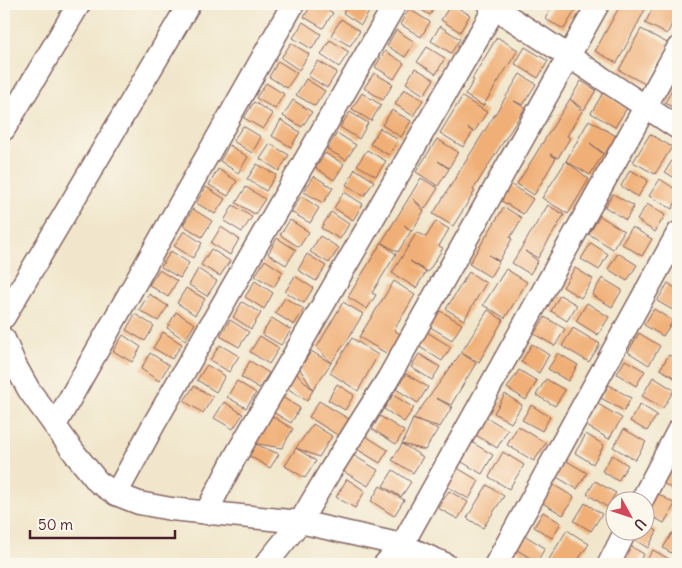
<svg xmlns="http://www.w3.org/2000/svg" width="682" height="568" viewBox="0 0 682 568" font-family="Delius,sans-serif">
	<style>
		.building { fill: #f0af76 }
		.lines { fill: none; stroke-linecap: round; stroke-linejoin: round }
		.street-casing { stroke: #846563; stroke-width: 25 }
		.street { stroke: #fff; stroke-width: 22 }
	</style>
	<rect width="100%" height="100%" fill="#fbf7ec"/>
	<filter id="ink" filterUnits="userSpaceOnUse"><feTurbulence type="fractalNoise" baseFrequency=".02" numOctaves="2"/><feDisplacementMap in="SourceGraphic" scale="10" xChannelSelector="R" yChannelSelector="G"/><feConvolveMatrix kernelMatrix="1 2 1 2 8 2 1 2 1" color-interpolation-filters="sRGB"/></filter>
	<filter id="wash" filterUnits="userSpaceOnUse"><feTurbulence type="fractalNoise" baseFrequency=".0096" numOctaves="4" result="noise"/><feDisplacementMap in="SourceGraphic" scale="20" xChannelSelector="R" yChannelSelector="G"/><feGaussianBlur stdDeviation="1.12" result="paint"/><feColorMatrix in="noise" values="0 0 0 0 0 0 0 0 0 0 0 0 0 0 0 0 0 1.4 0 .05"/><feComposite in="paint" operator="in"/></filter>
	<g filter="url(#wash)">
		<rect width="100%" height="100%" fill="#f1e6cb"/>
		<g id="blocks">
			<g class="building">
				<path d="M 312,4 L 318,4 L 333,13 L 323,28 L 304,17 Z"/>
				<path d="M 349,4 L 362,4 L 371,9 L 361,25 L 343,13 Z"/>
				<path d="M 411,4 L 437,4 L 430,15 Z"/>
				<path d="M 451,4 L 470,15 L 460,32 L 441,20 Z"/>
				<path d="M 553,4 L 579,4 L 564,29 L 545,19 Z"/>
				<path d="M 621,4 L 648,4 L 617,63 L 595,51 Z"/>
				<path d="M 655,4 L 678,4 L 678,12 L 667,34 L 645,23 Z"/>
				<path d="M 409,9 L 430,22 L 421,37 L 400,24 Z"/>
				<path d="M 341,19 L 360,31 L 350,46 L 331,35 Z"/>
				<path d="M 303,22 L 321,34 L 312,49 L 293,38 Z"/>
				<path d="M 440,26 L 460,39 L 451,53 L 431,41 Z"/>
				<path d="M 641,29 L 669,44 L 647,85 L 619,70 Z"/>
				<path d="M 396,30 L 415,42 L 405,57 L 387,46 Z"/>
				<path d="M 497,37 L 518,50 L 483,106 L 465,95 L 474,80 L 472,79 Z"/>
				<path d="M 330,40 L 349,52 L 339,67 L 321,55 Z"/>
				<path d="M 291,43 L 309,54 L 299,70 L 281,58 Z"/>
				<path d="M 427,47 L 445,58 L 436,74 L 417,62 Z"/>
				<path d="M 525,47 L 548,61 L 538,78 L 515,64 Z"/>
				<path d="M 385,51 L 404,63 L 394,79 L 375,67 Z"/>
				<path d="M 278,61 L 297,73 L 287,88 L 269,77 Z"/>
				<path d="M 318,61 L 337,72 L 327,88 L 308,76 Z"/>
				<path d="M 415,68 L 434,79 L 424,95 L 406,83 Z"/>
				<path d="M 374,73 L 393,84 L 383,100 L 364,88 Z"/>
				<path d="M 520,74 L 536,84 L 523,105 L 514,101 L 525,108 L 486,169 L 473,190 L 475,191 L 453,226 L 433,214 Z"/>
				<path d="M 678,78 L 678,110 L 665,103 Z"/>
				<path d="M 306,79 L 325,91 L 315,106 L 296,95 Z"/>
				<path d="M 581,81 L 596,90 L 584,110 L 570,99 Z"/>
				<path d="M 266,83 L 284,94 L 275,109 L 256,98 Z"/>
				<path d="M 404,89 L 423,100 L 413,116 L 395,104 Z"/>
				<path d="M 362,93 L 381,105 L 371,121 L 352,109 Z"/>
				<path d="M 603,93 L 627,108 L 615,127 L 591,113 Z"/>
				<path d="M 462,97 L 487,112 L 474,132 L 468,128 L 473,132 L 463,147 L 440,133 Z"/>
				<path d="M 570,99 L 582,111 L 567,136 L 570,138 L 558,158 L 550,154 L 556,158 L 534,195 L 517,184 Z"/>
				<path d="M 293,100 L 312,112 L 302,127 L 283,116 Z"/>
				<path d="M 254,102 L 273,114 L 263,129 L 244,118 Z"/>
				<path d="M 392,110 L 411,121 L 401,137 L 382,125 Z"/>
				<path d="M 350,112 L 368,123 L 359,139 L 340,127 Z"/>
				<path d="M 281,120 L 300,132 L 291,147 L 272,136 Z"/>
				<path d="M 589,120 L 616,136 L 605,154 L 590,143 L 603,154 L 590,175 L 566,161 Z"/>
				<path d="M 243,126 L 261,137 L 252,153 L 233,141 Z"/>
				<path d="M 380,128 L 398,140 L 389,155 L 370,144 Z"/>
				<path d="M 337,133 L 356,145 L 346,160 L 327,149 Z"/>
				<path d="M 650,134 L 672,147 L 655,174 L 633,162 Z"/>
				<path d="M 437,139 L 458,152 L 449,168 L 438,161 L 449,169 L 438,186 L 416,172 Z"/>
				<path d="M 270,144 L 289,155 L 279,171 L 260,159 Z"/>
				<path d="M 229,145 L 248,157 L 238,173 L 220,161 Z"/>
				<path d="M 367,150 L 386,161 L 376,176 L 357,165 Z"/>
				<path d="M 677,152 L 678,153 L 678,180 L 665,172 Z"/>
				<path d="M 325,153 L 344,164 L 334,180 L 316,168 Z"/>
				<path d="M 566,161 L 589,179 L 568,214 L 542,198 Z"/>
				<path d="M 257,164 L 276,175 L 266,191 L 247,179 Z"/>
				<path d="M 218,169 L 237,181 L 228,196 L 209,185 Z"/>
				<path d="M 355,169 L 374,181 L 364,196 L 346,185 Z"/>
				<path d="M 630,170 L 648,180 L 638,197 L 621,186 Z"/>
				<path d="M 314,176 L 333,188 L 323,203 L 304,192 Z"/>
				<path d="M 421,178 L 438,188 L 425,209 L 413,199 L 424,211 L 412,231 L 404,225 L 411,231 L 398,252 L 382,243 L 396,254 L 372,293 L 376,295 L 367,309 L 348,297 Z"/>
				<path d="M 660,179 L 678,191 L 678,198 L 672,209 L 649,196 Z"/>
				<path d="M 510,184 L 533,199 L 523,214 L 500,200 Z"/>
				<path d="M 206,187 L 225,199 L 215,214 L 196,203 Z"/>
				<path d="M 246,187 L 265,199 L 255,214 L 236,203 Z"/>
				<path d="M 344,192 L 363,204 L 353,220 L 334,208 Z"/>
				<path d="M 613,194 L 634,206 L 626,220 L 605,207 Z"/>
				<path d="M 301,196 L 319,208 L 310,223 L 291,212 Z"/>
				<path d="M 647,204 L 665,215 L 655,232 L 637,220 Z"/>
				<path d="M 233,205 L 252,217 L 242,232 L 224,221 Z"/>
				<path d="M 548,205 L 564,215 L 538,258 L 525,251 L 538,261 L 530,274 L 512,263 Z"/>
				<path d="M 504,207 L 522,218 L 510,238 L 512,239 L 499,261 L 489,255 L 499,262 L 490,277 L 469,264 Z"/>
				<path d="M 193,209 L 212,221 L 202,237 L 183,225 Z"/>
				<path d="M 331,212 L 349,224 L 340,239 L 321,228 Z"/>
				<path d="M 600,216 L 624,231 L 613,249 L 589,234 Z"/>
				<path d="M 290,220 L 309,232 L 299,247 L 280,235 Z"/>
				<path d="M 436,221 L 449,229 L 439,246 L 443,248 L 428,272 L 410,261 L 426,272 L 416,288 L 392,273 L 417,232 L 426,237 Z"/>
				<path d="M 221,227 L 239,239 L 230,255 L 211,243 Z"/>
				<path d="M 632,227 L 652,239 L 642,256 L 622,244 Z"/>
				<path d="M 184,231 L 202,243 L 193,258 L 174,246 Z"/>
				<path d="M 320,236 L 339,248 L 329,263 L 310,252 Z"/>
				<path d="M 277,238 L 296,250 L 286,265 L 268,254 Z"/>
				<path d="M 591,243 L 608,254 L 599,270 L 581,259 Z"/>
				<path d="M 211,249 L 230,261 L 220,276 L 201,265 Z"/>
				<path d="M 171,251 L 189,263 L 180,278 L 161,267 Z"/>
				<path d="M 618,253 L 637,265 L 627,281 L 608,269 Z"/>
				<path d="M 307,254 L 326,266 L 316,281 L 298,270 Z"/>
				<path d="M 265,260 L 283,272 L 274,287 L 255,276 Z"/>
				<path d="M 575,268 L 593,279 L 581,298 L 563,287 Z"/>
				<path d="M 198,269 L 217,281 L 207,296 L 189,285 Z"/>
				<path d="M 506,269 L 527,282 L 505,318 L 483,305 Z"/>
				<path d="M 159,270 L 177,281 L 168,297 L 149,285 Z"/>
				<path d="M 469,272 L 486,283 L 464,320 L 446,309 Z"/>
				<path d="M 295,276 L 313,288 L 304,303 L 285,292 Z"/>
				<path d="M 602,278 L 622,290 L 612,307 L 592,295 Z"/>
				<path d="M 255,281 L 273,293 L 264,309 L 245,297 Z"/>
				<path d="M 394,281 L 415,295 L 394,330 L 403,336 L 391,356 L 359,337 Z"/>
				<path d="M 668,283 L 678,290 L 678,313 L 657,301 Z"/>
				<path d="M 186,288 L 205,299 L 195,315 L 177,303 Z"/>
				<path d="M 149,294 L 168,306 L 158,321 L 139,310 Z"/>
				<path d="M 560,295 L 577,305 L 567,321 L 551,311 Z"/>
				<path d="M 285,298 L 304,309 L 294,325 L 275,313 Z"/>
				<path d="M 242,302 L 261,313 L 251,329 L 233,317 Z"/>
				<path d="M 343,302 L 363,314 L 348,339 L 331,363 L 313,390 L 300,369 L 311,351 L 331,363 L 317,347 Z"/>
				<path d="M 587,303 L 609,317 L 598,335 L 576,321 Z"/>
				<path d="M 437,309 L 462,324 L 452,340 L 427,325 Z"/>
				<path d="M 654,309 L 673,321 L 663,336 L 644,325 Z"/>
				<path d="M 488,310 L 503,320 L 479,362 L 463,354 L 476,363 L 451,405 L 436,398 L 452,407 L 440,427 L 413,419 L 461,353 Z"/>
				<path d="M 176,312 L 195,324 L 185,340 L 167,328 Z"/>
				<path d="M 135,314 L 154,326 L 145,341 L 126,330 Z"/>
				<path d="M 545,317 L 565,329 L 555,346 L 534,334 Z"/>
				<path d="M 272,318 L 291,330 L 281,345 L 262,334 Z"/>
				<path d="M 230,320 L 249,332 L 239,347 L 220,336 Z"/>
				<path d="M 573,328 L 600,344 L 589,362 L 562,346 Z"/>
				<path d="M 163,332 L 182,344 L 172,359 L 153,348 Z"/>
				<path d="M 427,332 L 451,347 L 442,361 L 418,346 Z"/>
				<path d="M 639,333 L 660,346 L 649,365 L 628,352 Z"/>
				<path d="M 123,335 L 141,347 L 132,362 L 113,351 Z"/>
				<path d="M 260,336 L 279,348 L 269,364 L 250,352 Z"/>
				<path d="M 352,338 L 378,355 L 358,391 L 330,373 Z"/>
				<path d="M 532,344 L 549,355 L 539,373 L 521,362 Z"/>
				<path d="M 220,345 L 239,356 L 229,372 L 210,360 Z"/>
				<path d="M 150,353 L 169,365 L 159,381 L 141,369 Z"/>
				<path d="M 558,353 L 578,365 L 568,381 L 548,369 Z"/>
				<path d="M 419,354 L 440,367 L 432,380 L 411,367 Z"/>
				<path d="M 669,355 L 678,360 L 678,380 L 660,369 Z"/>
				<path d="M 625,360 L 645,371 L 636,386 L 617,374 Z"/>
				<path d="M 250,361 L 269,373 L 259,388 L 241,377 Z"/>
				<path d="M 207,365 L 225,376 L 216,392 L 197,380 Z"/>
				<path d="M 293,370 L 313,390 L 307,401 L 284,386 Z"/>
				<path d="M 519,370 L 537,381 L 526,400 L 507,388 Z"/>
				<path d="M 406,374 L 428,387 L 418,403 L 396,389 Z"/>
				<path d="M 653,377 L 674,390 L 663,408 L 642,396 Z"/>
				<path d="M 546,379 L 565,390 L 555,406 L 536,395 Z"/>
				<path d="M 237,381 L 256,393 L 246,408 L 227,397 Z"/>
				<path d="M 337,384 L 354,395 L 345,410 L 328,400 Z"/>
				<path d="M 609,385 L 631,398 L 624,411 L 601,398 Z"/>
				<path d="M 194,386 L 213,397 L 203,413 L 184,401 Z"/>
				<path d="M 505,394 L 522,405 L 511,423 L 494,413 Z"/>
				<path d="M 393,395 L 414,408 L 404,422 L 384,409 Z"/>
				<path d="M 282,397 L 300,408 L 291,423 L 273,412 Z"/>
				<path d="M 319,401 L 349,419 L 339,436 L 309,417 Z"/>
				<path d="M 224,402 L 243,414 L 233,429 L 214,418 Z"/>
				<path d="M 598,404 L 622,418 L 609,439 L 585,425 Z"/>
				<path d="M 640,404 L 657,415 L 647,431 L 630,421 Z"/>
				<path d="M 531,405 L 550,417 L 542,431 L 522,420 Z"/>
				<path d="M 481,414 L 508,430 L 497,448 L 471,432 Z"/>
				<path d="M 270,415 L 293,429 L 282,448 L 253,443 L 279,454 L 270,468 L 246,454 Z"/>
				<path d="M 380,416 L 404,431 L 396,444 L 372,429 Z"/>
				<path d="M 413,419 L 438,429 L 425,450 L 402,444 Z"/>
				<path d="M 313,424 L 332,436 L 319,457 L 296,448 L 316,461 L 305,478 L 285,466 L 296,448 Z"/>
				<path d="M 518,426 L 546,443 L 534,461 L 507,445 Z"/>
				<path d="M 624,429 L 646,442 L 635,460 L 613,447 Z"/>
				<path d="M 586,434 L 604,445 L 593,464 L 575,453 Z"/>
				<path d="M 364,435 L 388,450 L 380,463 L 355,448 Z"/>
				<path d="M 468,440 L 493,455 L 482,474 L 457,459 Z"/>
				<path d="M 402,444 L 423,457 L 413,473 L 392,460 Z"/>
				<path d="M 503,452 L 524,465 L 509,489 L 489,477 Z"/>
				<path d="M 351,454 L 378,470 L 368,486 L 341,470 Z"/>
				<path d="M 612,455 L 628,465 L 618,481 L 602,471 Z"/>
				<path d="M 565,460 L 587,473 L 577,489 L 555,476 Z"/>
				<path d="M 668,460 L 678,466 L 678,492 L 656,479 Z"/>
				<path d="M 451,464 L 479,481 L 469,499 L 440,482 Z"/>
				<path d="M 393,470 L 411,482 L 401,497 L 383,486 Z"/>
				<path d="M 347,479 L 365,491 L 355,508 L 336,497 Z"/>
				<path d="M 595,481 L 616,493 L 607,507 L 587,494 Z"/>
				<path d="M 552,484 L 574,497 L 563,515 L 541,502 Z"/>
				<path d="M 487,485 L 504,496 L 483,528 L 467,518 Z"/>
				<path d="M 380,486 L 404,500 L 394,516 L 371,501 Z"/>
				<path d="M 652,490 L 675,504 L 664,523 L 644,512 L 644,503 Z"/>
				<path d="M 449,491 L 468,502 L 458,519 L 438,508 Z"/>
				<path d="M 585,503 L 602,514 L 591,531 L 574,521 Z"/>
				<path d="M 543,512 L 561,523 L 552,538 L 534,527 Z"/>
				<path d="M 644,523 L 657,531 L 648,548 L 628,536 L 632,530 L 644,530 Z"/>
				<path d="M 567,530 L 589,544 L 575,564 L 546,564 Z"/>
				<path d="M 521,533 L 545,548 L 537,562 L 512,547 Z"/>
				<path d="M 672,533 L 678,537 L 678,557 L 663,548 Z"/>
				<path d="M 627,544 L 644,554 L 637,564 L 614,564 Z"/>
				<path d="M 653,550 L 678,564 L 644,564 Z"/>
			</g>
		</g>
	</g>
	<g filter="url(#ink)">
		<use href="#blocks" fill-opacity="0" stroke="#846563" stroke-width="1"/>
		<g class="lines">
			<defs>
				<g id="street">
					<path d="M 489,4 L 678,128"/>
					<path d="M 4,129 L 79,4"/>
					<path d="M 4,317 L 189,4"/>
					<path d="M 4,339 L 15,365 L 29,390 L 76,455 L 98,482 L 116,494 L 139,503 L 171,509 L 300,522 L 330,471 L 388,379 L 598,4"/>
					<path d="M 55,425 L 293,4"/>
					<path d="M 116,494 L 154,424 L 395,4"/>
					<path d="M 642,500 L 678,431"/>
					<path d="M 206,513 L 235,457 L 497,4"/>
					<path d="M 266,564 L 300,522 L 402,545 L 445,564"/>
					<path d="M 385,564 L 402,545 L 678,48"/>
					<path d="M 496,564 L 678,233"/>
					<path d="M 609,564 L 626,530"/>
				</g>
			</defs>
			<use href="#street" class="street-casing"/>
			<use href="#street" class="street"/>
		</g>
	</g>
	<rect width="682" height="568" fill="none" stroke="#fbf7ec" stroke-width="20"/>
	<g transform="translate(630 516) rotate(130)"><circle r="24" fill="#fbf7ec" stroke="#b4a19f"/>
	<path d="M0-4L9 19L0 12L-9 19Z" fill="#d1495b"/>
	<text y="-8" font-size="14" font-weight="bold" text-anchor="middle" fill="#4a1f2b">U</text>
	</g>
	<path d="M30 530v8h145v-8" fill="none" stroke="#4a1f2b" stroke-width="2.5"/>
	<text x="38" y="530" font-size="15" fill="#4a1f2b" stroke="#fbf7ec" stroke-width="4" paint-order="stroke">50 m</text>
</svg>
